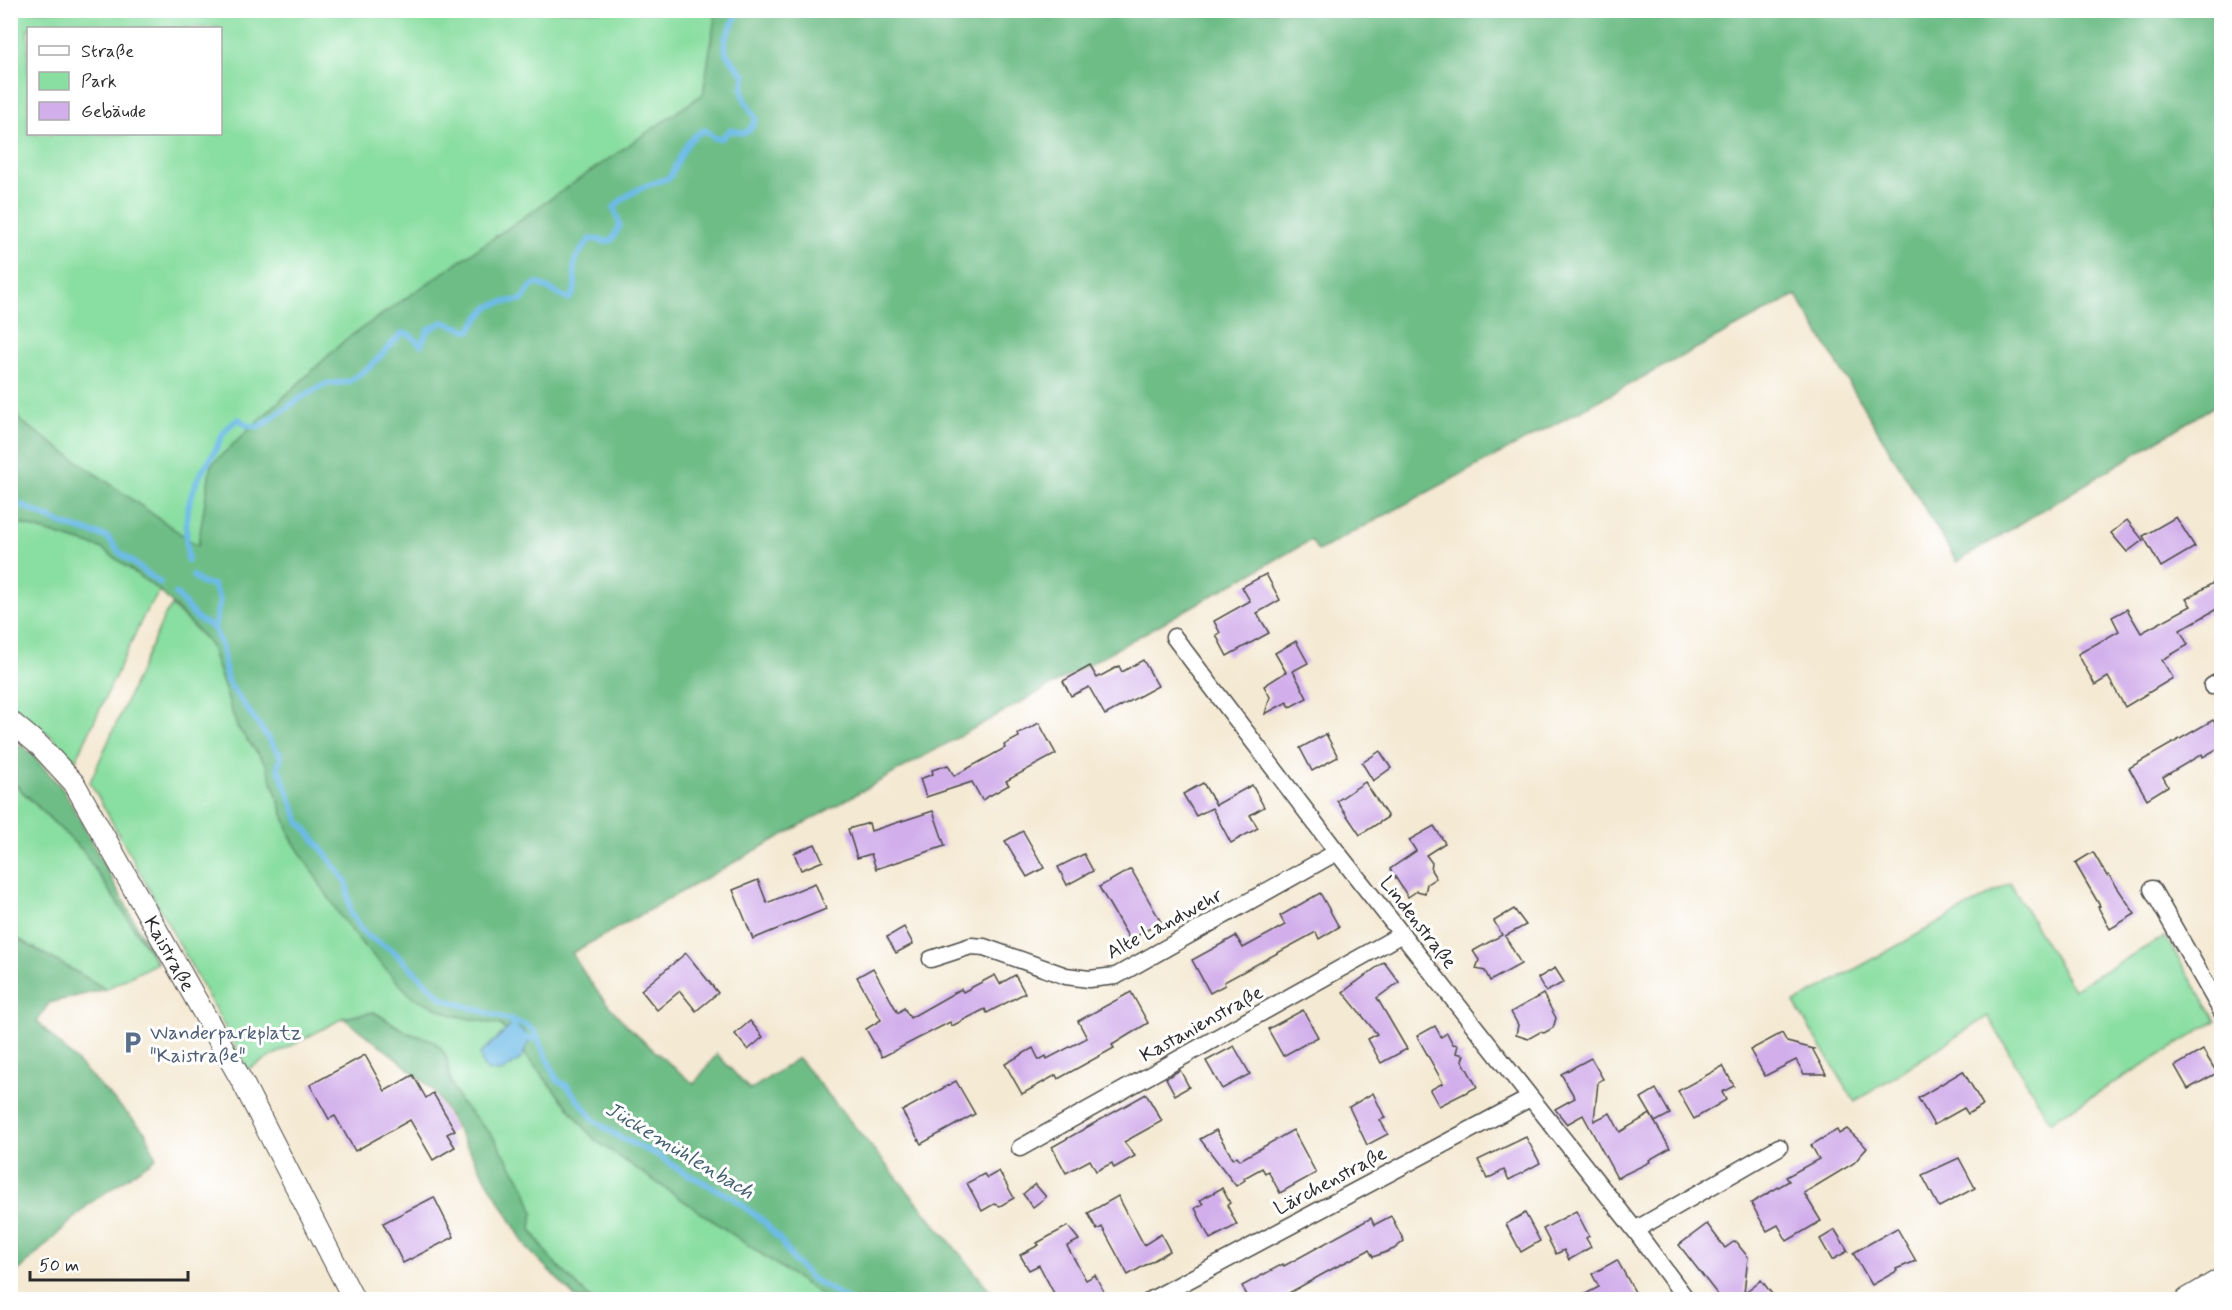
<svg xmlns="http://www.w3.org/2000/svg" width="2232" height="1310" viewBox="0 0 2232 1310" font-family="Mynerve,sans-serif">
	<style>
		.green { fill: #89dea1; stroke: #5a8466; stroke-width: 1.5; fill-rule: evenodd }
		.forest { fill: #6ebd87; stroke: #4c7459; stroke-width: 1.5 }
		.water { fill: #6dbbe7; stroke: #4c7389; stroke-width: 1.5 }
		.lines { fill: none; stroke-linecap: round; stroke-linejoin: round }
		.stream { stroke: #6dbbe7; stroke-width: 6 }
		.building { fill: #d2afeb }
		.minor-casing { stroke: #494844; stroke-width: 19 }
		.tertiary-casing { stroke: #494844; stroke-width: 23 }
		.secondary-casing { stroke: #494844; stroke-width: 26 }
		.minor { stroke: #fff; stroke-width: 16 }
		.tertiary { stroke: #fff; stroke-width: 21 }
		.secondary { stroke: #fff; stroke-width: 24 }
		.labels { text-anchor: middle; stroke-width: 6; stroke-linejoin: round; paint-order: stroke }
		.street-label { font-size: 20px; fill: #2b2b2b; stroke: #fff }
		.service-label { font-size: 20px; fill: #4e5e75; stroke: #fff; text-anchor: start }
		.water-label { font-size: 21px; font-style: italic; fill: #425d6d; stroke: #fff }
	</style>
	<rect width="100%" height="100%" fill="#fff"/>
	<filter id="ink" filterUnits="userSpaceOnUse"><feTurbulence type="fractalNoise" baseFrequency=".0167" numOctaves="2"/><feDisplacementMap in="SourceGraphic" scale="12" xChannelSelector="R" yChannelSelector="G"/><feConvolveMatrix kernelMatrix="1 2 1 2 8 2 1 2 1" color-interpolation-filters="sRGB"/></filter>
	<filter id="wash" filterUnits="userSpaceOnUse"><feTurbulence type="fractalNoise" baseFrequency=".008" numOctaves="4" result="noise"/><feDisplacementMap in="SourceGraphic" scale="24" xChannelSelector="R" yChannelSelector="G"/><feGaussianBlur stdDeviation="1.35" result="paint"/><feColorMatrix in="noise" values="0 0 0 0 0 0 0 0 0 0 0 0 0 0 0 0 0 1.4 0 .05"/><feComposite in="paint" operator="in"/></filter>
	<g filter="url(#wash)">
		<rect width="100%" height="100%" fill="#f4e9d3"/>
		<g class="green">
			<path d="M 10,11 L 716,11 L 704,94 L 345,340 L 211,465 L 198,546 L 19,420 L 10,394 ZM 28,28 L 220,28 L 220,134 L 28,134 Z"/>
			<path d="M 10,521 L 101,548 L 160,591 L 144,615 L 76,760 L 51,736 L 11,704 Z"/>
			<path d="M 172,606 L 210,644 L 237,727 L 266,764 L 292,840 L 452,1015 L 501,1025 L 595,1140 L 827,1299 L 591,1299 L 551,1259 L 531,1229 L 533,1211 L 473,1118 L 461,1103 L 451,1083 L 446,1056 L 432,1040 L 408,1033 L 374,1012 L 343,1018 L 248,1069 L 90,782 L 165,615 Z"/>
			<path d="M 10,780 L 83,851 L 157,963 L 106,989 L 11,935 Z"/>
			<path d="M 2010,883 L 2073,989 L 2165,936 L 2216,1021 L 2050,1122 L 1988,1016 L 1855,1102 L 1794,1003 Z"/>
		</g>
		<g class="forest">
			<path d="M 716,11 L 2221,11 L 2221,402 L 1957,562 L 1796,295 L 1318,551 L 1311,540 L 572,953 C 603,1009 645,1044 694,1084 L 717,1054 L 750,1090 L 798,1058 L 997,1299 L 827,1299 L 595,1140 L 501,1025 L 452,1015 L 411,996 L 363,945 L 341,917 L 292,840 L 266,764 L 237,727 L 210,644 L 160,591 L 101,548 L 11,521 L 10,394 L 19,420 L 198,546 L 211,465 L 345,340 L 703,94 Z"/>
			<path d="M 10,737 L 31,753 L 64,791 L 157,963 L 83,851 L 11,780 Z"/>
			<path d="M 11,935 L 106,989 L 49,1003 L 37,1021 L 146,1133 L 156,1158 L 89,1204 L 11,1278 Z"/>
			<path d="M 374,1012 L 408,1033 L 432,1040 L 441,1048 L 446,1056 L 451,1083 L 461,1103 L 492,1135 L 525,1187 L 533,1211 L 531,1230 L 551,1259 L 591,1299 L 577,1299 L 527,1248 L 435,1092 L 395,1057 L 343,1018 Z"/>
		</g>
		<path class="water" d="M 512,1025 L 522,1030 L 530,1039 L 521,1059 L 501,1072 L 489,1071 L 483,1066 L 480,1054 Z"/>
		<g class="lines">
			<g class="stream">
				<path d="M 10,500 L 65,525 L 107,537 L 120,553 L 160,583"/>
				<path d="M 188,560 C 185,530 184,507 198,479 C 202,469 210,461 215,451 C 223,435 222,429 239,419 L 246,425 L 259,427 L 305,395 L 326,384 L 348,382 L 371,366 L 402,333 L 410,335 L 421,345 L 428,330 L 443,322 L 470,331 C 487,304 490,303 522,300 L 531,287 L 537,283 L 568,299 C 582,290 570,273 576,259 C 579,252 586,245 590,239 L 601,240 L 605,242 L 612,240 L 620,225 L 614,208 C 626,192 650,184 669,178 C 680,161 684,138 705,130 L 714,138 L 722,138 L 730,130 L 743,133 L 749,131 L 756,119 C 747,103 738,95 745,76 L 726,54 L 725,40 L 739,10"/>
				<path d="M 193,576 L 201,583 L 213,585 L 220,600 L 214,628 L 222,648 L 227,681 L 281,756 L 278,767 L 299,821 L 326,854 L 346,881 L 351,914 L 367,936 L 392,950 L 443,999 L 526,1025 L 535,1032 L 557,1080 L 567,1086 L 595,1121 L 621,1138 L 658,1155 L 678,1169 L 733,1198 L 763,1221 L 781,1241 L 794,1261 L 812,1279 L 848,1300"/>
				<path d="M 176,594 L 196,618 L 214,628"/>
				<path d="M 511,1019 C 514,1033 524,1040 538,1039"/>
			</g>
		</g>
		<g id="blocks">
			<g class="building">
				<path d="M 2176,517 L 2195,547 L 2161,567 L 2143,536 Z"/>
				<path d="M 2127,520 L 2143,540 L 2127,552 L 2111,533 Z"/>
				<path d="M 1266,574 L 1280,600 L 1257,613 L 1269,633 L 1227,656 L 1216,635 L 1220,633 L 1214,621 L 1250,601 L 1242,587 Z"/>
				<path d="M 2216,581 L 2222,590 L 2222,606 L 2180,630 L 2188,645 L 2162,660 L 2173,678 L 2125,707 L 2108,677 L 2095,685 L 2078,654 L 2119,631 L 2112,617 L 2127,609 L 2141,633 L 2191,606 L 2186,599 Z"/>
				<path d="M 1296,641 L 1308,663 L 1293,671 L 1307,698 L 1290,707 L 1287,702 L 1265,714 L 1270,697 L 1264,686 L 1286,672 L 1275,653 Z"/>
				<path d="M 1143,660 L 1158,686 L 1105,715 L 1089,687 L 1071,696 L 1063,681 L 1090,666 L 1097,678 L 1119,666 L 1122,672 Z"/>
				<path d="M 2213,720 L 2222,736 L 2222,746 L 2203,757 L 2202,754 L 2163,777 L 2168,786 L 2147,799 L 2129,768 Z"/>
				<path d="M 1039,723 L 1056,754 L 1006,781 L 1009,785 L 982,800 L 972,782 L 926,797 L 920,779 L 933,774 L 932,770 L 948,765 L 954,776 L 1005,748 L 1004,745 L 1019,737 L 1018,734 Z"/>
				<path d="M 1326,734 L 1338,757 L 1312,771 L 1300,748 Z"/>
				<path d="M 1380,751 L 1391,768 L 1373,781 L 1362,763 Z"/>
				<path d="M 1365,782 L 1388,817 L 1360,835 L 1337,801 Z"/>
				<path d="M 1203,783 L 1216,805 L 1252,785 L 1264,807 L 1250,815 L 1258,828 L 1231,843 L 1212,808 L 1196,816 L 1183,794 Z"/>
				<path d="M 933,811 L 945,846 L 876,869 L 871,854 L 857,858 L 848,829 L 869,823 L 871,831 Z"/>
				<path d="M 1434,826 L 1445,843 L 1426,855 L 1432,863 L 1431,870 L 1436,878 L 1427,884 L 1425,893 L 1417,891 L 1408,897 L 1390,869 L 1416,851 L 1409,840 Z"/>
				<path d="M 1023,831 L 1044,868 L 1027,877 L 1005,841 Z"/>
				<path d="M 815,844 L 823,861 L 801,870 L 794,853 Z"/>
				<path d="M 2093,852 L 2107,876 L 2109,875 L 2135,914 L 2110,929 L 2098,907 L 2100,906 L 2075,863 Z"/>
				<path d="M 1084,854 L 1093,871 L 1067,885 L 1058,867 Z"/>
				<path d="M 1131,869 L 1161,922 L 1130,940 L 1099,887 Z"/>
				<path d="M 758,880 L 767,903 L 815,883 L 826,909 L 753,939 L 733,890 Z"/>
				<path d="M 1320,893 L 1339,927 L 1319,939 L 1316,932 L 1224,982 L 1225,985 L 1210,993 L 1192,960 L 1236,936 L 1243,948 L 1285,925 L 1280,916 Z"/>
				<path d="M 1514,909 L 1526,925 L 1505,936 L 1521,964 L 1490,981 L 1485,971 L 1476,969 L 1479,960 L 1473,951 L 1502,935 L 1494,921 Z"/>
				<path d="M 904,927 L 913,944 L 896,953 L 887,937 Z"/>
				<path d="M 686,953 L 718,993 L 696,1011 L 680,991 L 657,1010 L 641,990 Z"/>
				<path d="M 1384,962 L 1399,982 L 1377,998 L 1407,1049 L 1381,1063 L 1368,1039 L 1377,1034 L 1343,992 Z"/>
				<path d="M 873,968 L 898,1013 L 904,1008 L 910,1018 L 961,989 L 963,992 L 995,975 L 1000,984 L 1015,975 L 1025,993 L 987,1013 L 985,1009 L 952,1026 L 950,1022 L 882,1057 L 866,1029 L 881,1020 L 857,977 Z"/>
				<path d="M 1555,968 L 1564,982 L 1546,992 L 1538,978 Z"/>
				<path d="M 1131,992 L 1148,1023 L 1112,1045 L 1114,1048 L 1058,1079 L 1056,1075 L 1022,1094 L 1005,1064 L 1033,1048 L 1039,1060 L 1046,1056 L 1047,1059 L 1087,1038 L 1078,1021 Z"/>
				<path d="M 1543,994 L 1556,1018 L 1553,1028 L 1544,1033 L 1540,1032 L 1528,1039 L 1516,1035 L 1518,1025 L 1511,1012 Z"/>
				<path d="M 1303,1010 L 1318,1037 L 1283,1056 L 1268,1029 Z"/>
				<path d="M 750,1021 L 763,1037 L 748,1050 L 735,1034 Z"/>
				<path d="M 1435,1026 L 1441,1037 L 1447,1033 L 1453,1044 L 1458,1045 L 1456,1053 L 1464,1055 L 1462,1060 L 1477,1087 L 1439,1106 L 1430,1090 L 1443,1083 L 1417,1036 Z"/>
				<path d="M 1782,1033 L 1787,1042 L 1814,1049 L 1813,1050 L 1826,1074 L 1804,1074 L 1796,1060 L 1765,1076 L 1750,1050 Z"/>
				<path d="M 1234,1046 L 1250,1074 L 1222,1089 L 1206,1061 Z"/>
				<path d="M 2203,1050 L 2217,1073 L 2188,1089 L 2175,1066 Z"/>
				<path d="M 365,1055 L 385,1091 L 413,1075 L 426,1098 L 433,1093 L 455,1130 L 447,1134 L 455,1147 L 433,1160 L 410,1120 L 355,1151 L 335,1116 L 329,1119 L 310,1085 Z"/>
				<path d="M 1591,1058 L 1603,1079 L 1598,1082 L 1594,1121 L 1610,1113 L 1620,1132 L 1650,1114 L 1670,1148 L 1649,1160 L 1650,1162 L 1617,1178 L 1583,1115 L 1567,1124 L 1555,1109 L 1575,1098 L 1561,1074 Z"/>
				<path d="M 1723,1066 L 1734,1086 L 1722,1092 L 1726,1100 L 1694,1119 L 1678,1091 Z"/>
				<path d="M 1180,1070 L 1189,1087 L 1175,1095 L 1166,1078 Z"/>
				<path d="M 1963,1071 L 1983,1105 L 1968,1114 L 1964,1108 L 1934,1125 L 1918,1098 Z"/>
				<path d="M 956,1081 L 975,1114 L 921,1144 L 902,1111 Z"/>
				<path d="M 1656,1089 L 1670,1114 L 1655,1122 L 1641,1098 Z"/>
				<path d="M 1373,1093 L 1385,1118 L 1380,1120 L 1388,1134 L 1367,1145 L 1349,1107 Z"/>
				<path d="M 1146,1094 L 1162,1121 L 1124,1142 L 1135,1156 L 1114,1168 L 1112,1163 L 1096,1171 L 1090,1160 L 1066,1173 L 1052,1147 Z"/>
				<path d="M 1847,1129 L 1867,1148 L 1854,1163 L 1804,1193 L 1821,1221 L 1787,1241 L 1778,1225 L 1767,1231 L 1751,1203 L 1789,1181 L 1786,1177 L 1819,1159 L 1811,1145 L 1837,1130 L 1839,1134 Z"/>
				<path d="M 1216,1130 L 1233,1159 L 1237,1156 L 1240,1160 L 1293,1130 L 1316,1173 L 1280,1193 L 1268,1171 L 1265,1173 L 1262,1168 L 1244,1178 L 1245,1180 L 1236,1186 L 1200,1139 Z"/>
				<path d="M 1526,1137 L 1540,1163 L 1509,1180 L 1504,1170 L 1487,1179 L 1478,1160 Z"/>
				<path d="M 1959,1158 L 1975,1188 L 1939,1207 L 1922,1175 Z"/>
				<path d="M 999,1171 L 1014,1198 L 1000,1206 L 994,1204 L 982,1211 L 967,1183 L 984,1174 L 987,1178 Z"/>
				<path d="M 1035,1184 L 1046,1197 L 1033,1207 L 1023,1194 Z"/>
				<path d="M 1222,1188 L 1230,1203 L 1227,1205 L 1237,1225 L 1210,1239 L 1195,1208 L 1203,1204 L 1200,1200 Z"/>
				<path d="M 1118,1196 L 1144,1245 L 1161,1234 L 1170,1251 L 1128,1275 L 1102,1227 L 1097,1230 L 1088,1213 Z"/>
				<path d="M 434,1197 L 454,1237 L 403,1263 L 383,1223 Z"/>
				<path d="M 1576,1211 L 1589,1236 L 1586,1238 L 1591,1247 L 1569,1260 L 1564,1250 L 1556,1254 L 1543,1229 Z"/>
				<path d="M 1525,1213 L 1540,1241 L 1521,1252 L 1506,1224 Z"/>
				<path d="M 1391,1216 L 1404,1241 L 1394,1249 L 1373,1257 L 1369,1250 L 1334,1268 L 1287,1294 L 1290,1299 L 1249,1299 L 1242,1286 L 1283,1264 L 1284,1266 L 1371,1218 L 1374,1225 Z"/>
				<path d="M 1707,1224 L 1725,1248 L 1735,1241 L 1748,1257 L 1744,1293 L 1761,1280 L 1776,1299 L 1721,1299 L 1679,1245 Z"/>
				<path d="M 1068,1226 L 1079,1240 L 1067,1246 L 1086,1280 L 1095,1275 L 1105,1294 L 1094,1299 L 1057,1299 L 1039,1265 L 1029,1270 L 1020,1255 L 1039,1245 L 1037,1243 Z"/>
				<path d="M 1897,1228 L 1916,1261 L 1896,1269 L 1897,1271 L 1872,1285 L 1853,1253 Z"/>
				<path d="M 1835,1230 L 1848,1251 L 1832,1260 L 1820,1239 Z"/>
				<path d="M 1617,1260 L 1639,1299 L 1576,1299 L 1599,1287 L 1592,1274 Z"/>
			</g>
		</g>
	</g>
	<g filter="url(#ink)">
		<use href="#blocks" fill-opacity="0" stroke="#494844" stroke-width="1.5"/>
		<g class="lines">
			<defs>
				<g id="minor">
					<path d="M 1174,637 L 1337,852 L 1635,1230 L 1687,1300"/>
					<path d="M 2212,686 L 2222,680"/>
					<path d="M 2152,889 L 2222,1012"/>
					<path d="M 931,959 L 971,946 L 984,947 L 1066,976 L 1089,979 L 1116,976 L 1337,852"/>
					<path d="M 1020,1148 L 1402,934"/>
					<path d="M 1635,1230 L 1779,1147"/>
					<path d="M 1151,1300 L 1530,1098"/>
				</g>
				<g id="tertiary">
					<path id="s1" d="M 10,721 L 40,746 L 74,783 L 243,1083 L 354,1300"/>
				</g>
				<path id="secondary" d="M 2188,1300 L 2222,1280"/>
			</defs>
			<use href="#minor" class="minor-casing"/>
			<use href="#tertiary" class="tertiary-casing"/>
			<use href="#secondary" class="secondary-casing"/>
			<use href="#minor" class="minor"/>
			<use href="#tertiary" class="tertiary"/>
			<use href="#secondary" class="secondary"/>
		</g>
	</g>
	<defs>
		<symbol id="parking-bare" viewBox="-9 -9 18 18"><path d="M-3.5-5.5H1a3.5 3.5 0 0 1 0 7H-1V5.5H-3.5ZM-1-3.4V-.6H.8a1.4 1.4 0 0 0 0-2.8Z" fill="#5c6f8a" stroke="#fff" stroke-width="2.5" paint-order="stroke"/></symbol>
	</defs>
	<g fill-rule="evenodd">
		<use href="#parking-bare" x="116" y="1026" width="33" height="33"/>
	</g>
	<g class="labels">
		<g class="street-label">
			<text transform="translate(1419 922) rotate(52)" y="7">Lindenstraße</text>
			<text transform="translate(1164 923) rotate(-28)" y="7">Alte Landwehr</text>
			<text dy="7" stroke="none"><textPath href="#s1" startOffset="285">Kaistraße</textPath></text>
			<text transform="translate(1201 1023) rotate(-29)" y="7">Kastanienstraße</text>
			<text transform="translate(1330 1180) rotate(-28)" y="7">Lärchenstraße</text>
		</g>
		<g class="service-label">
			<text x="150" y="1039">Wanderparkplatz<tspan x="150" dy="23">"Kaistraße"</tspan></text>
		</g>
		<g class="water-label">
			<text transform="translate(680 1150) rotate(31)" y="7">Jückemühlenbach</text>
		</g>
	</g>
	<rect width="2232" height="1310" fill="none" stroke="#fff" stroke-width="36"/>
	<rect x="27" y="27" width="195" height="108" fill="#ffffff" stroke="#aaaaaa" stroke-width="1.5"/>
	<rect x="39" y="46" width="30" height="9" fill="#ffffff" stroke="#aaaaaa" stroke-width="1.5"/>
	<text x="81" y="57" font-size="18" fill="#2b2b2b">Straße</text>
	<rect x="39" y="72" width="30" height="18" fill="#89dea1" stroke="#aaaaaa" stroke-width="1.5"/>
	<text x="81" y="87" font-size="18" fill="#2b2b2b">Park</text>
	<rect x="39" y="102" width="30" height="18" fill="#d2afeb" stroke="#aaaaaa" stroke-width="1.5"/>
	<text x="81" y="117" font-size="18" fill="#2b2b2b">Gebäude</text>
	<path d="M30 1271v9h158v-9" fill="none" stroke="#2b2b2b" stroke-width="3"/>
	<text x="39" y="1271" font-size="18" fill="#2b2b2b" stroke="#ffffff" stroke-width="4.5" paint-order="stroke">50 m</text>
</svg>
